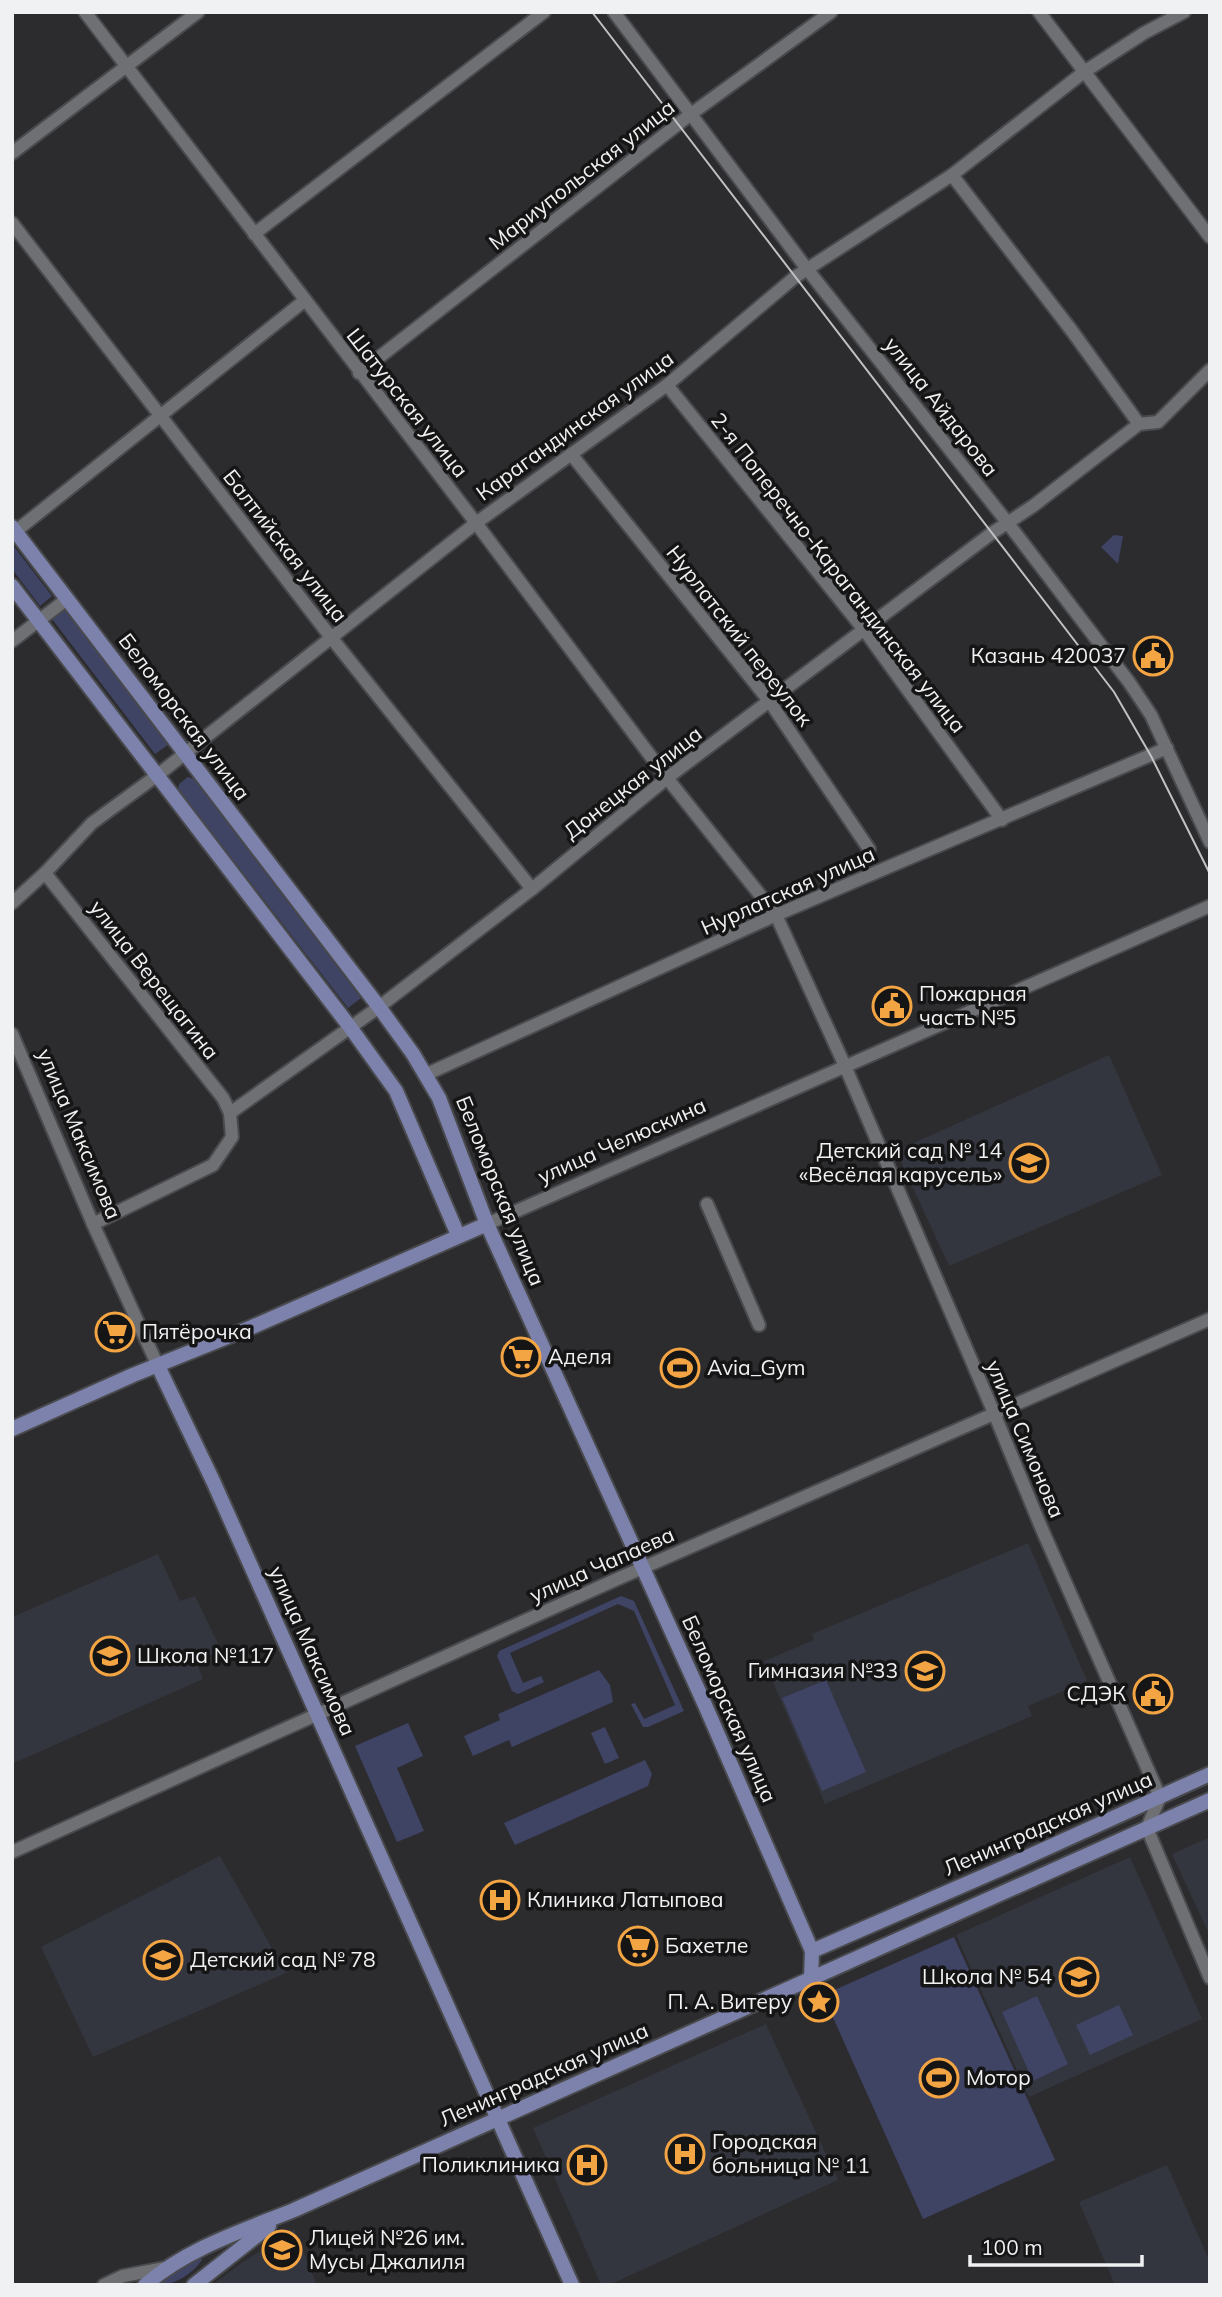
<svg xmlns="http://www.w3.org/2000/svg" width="1222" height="2297" viewBox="0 0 1222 2297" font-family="Mulish,sans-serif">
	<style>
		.built { fill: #34363f }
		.green { fill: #3f4364 }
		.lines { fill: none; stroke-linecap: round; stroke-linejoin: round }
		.minor-casing { stroke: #494a4d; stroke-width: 16 }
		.major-casing { stroke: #494a4d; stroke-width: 18 }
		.minor { stroke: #6f7074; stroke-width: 12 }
		.major { stroke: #7d82ac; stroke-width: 14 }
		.tram { stroke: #c0c1c3; stroke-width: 2 }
		.labels { text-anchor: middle; stroke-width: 7; stroke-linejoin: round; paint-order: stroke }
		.street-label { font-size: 21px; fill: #f0f1f3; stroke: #151516 }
		.poi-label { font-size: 21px; fill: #f0f1f3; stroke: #151516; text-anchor: start }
	</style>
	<rect width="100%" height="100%" fill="#2c2c2f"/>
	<g class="built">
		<path d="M 1109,1055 L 1162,1175 L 949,1266 L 896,1151 Z"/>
		<path d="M 1028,1543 L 1087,1681 L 1028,1706 L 1032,1716 L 825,1804 L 764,1661 L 814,1640 L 812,1634 Z"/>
		<path d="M 158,1554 L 180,1601 L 195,1596 L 221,1650 L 196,1662 L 203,1679 L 12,1764 L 12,1617 Z"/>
		<path d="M 1210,1837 L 1210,1936 L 1172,1854 Z"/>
		<path d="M 220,1856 L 286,1973 L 93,2057 L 41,1947 Z"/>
		<path d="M 1130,1857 L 1202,2019 L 1029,2097 L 956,1935 Z"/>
		<path d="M 766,2024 L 838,2180 L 609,2285 L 601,2285 L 533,2128 Z"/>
		<path d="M 1167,2165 L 1210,2262 L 1210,2285 L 1115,2285 L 1079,2202 Z"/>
		<path d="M 294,2229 L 317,2285 L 212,2285 L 243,2262 Z"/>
	</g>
	<g class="green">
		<path d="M 1114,535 L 1123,536 L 1118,564 L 1101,547 Z"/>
		<path d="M 12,544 L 52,596 L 40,606 L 12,569 Z"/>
		<path d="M 65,609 L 168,745 L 155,754 L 52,619 Z"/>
		<path d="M 188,777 L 194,779 L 361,998 L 348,1008 L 178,789 L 179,784 Z"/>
		<path d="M 621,1596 L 634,1601 L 684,1711 L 648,1727 L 643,1727 L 631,1704 L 635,1703 L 644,1719 L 675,1705 L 634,1611 L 618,1604 L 510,1653 L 523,1683 L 541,1676 L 544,1682 L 518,1694 L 512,1691 L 497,1656 L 499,1651 Z"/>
		<path d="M 599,1670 L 610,1685 L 613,1702 L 512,1747 L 509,1740 L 473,1756 L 464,1736 L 500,1720 L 498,1714 Z"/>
		<path d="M 826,1680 L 866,1772 L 822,1791 L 782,1698 Z"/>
		<path d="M 408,1723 L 423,1756 L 397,1768 L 424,1831 L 397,1842 L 355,1746 Z"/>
		<path d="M 605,1727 L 619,1758 L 605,1764 L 591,1733 Z"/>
		<path d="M 645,1760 L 652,1774 L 648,1786 L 515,1845 L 504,1823 Z"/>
		<path d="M 954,1937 L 1055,2160 L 923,2219 L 823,1995 Z"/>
		<path d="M 1037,1996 L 1068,2064 L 1033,2081 L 1002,2012 Z"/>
		<path d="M 1119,2005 L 1133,2035 L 1090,2055 L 1076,2025 Z"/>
		<path d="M 200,2258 L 202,2260 C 191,2275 175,2285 157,2285 L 193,2260 Z"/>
	</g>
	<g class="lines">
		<defs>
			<g id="minor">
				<path d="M 85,12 L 476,523 L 667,778 L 776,915 L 845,1066 L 994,1413 L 1041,1527 L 1160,1797 L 1147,1828 L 1210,1978"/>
				<path d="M 614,12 L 807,269 L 1007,522 L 1129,682 L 1151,715 L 1210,842"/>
				<path d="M 1039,12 L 1210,237"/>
				<path d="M 12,153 L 198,12"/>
				<path d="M 952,175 L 1072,331 L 1139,424"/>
				<path d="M 12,223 L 330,636 L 532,889"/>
				<path d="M 254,234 L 544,12"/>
				<path d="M 359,373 L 691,114 L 831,12"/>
				<path d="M 667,385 L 865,631 L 1002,820"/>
				<path d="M 571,454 L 770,702 L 869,849"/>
				<path d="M 16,531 L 304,301"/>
				<path d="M 12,641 L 67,599"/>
				<path d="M 45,873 L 223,1098 L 230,1113"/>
				<path d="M 12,903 L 45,873 L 92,823 L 159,774 L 476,523 L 667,385 L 795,277 L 952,175 L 1084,72 L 1144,33 L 1184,12"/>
				<path d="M 12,1034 L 93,1224 L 158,1366"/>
				<path d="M 427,1074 L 776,915 L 1167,748"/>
				<path d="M 707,1204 L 759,1325"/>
				<path d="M 93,1224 L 213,1165 L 232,1137 L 230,1113 L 379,1007 L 532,889 L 667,778 L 992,533 L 1033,506 L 1139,424 L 1158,422 L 1210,370"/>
				<path d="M 487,1224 L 1210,906"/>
				<path d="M 12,1852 L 615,1580 L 1210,1319"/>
				<path d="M 104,2285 L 123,2276 L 165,2268"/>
			</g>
			<g id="major">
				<path d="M 12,527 L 379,1007 L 413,1054 L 439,1098 L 487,1224 L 705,1705 L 812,1951 L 811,1979"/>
				<path d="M 12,586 L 350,1027 L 396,1091 L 458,1235"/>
				<path d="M 158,1366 L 213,1481 L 572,2285"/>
				<path d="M 12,1429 L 133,1375 L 252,1327 L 487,1224"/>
				<path d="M 812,1951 L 1005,1867 L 1210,1774"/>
				<path d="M 145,2285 C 188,2248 242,2231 294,2210 L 1210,1800"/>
				<path d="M 194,2285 L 269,2226"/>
			</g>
		</defs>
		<use href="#minor" class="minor-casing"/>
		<use href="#major" class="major-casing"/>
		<use href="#minor" class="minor"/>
		<use href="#major" class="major"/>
		<path class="tram" d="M 592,12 L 1114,692 L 1151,756 L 1210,874"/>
	</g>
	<defs>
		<symbol id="civic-ring" viewBox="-11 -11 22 22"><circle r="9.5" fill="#151516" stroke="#f3a443" stroke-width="1.5"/><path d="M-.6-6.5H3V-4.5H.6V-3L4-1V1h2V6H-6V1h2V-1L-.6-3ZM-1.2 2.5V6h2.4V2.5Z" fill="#f3a443"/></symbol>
		<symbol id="school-ring" viewBox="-11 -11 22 22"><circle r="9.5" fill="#151516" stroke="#f3a443" stroke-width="1.5"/><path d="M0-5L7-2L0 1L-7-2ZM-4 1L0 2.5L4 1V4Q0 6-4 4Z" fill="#f3a443"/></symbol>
		<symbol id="supermarket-ring" viewBox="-11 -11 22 22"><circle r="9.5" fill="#151516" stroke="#f3a443" stroke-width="1.5"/><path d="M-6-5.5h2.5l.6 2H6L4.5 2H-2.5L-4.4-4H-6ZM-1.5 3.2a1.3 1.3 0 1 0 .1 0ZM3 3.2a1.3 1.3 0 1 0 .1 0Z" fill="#f3a443"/></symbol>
		<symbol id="stadium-ring" viewBox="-11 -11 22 22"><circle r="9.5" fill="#151516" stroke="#f3a443" stroke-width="1.5"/><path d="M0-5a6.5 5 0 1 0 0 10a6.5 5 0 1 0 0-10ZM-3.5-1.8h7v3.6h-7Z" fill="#f3a443"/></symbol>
		<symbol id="hospital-ring" viewBox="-11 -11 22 22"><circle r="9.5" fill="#151516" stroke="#f3a443" stroke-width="1.5"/><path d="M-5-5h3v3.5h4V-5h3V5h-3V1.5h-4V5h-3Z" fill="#f3a443"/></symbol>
		<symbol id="sight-ring" viewBox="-11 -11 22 22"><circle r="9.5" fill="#151516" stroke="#f3a443" stroke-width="1.5"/><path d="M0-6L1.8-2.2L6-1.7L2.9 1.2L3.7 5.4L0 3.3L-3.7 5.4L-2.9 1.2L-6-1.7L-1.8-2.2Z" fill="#f3a443"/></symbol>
	</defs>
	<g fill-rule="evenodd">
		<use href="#civic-ring" x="1131" y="634" width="44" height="44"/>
		<use href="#civic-ring" x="870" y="984" width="44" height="44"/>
		<use href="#school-ring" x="1007" y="1141" width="44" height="44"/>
		<use href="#supermarket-ring" x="93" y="1310" width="44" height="44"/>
		<use href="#supermarket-ring" x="499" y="1335" width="44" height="44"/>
		<use href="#stadium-ring" x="658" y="1346" width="44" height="44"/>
		<use href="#school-ring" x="88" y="1634" width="44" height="44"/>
		<use href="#school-ring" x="903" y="1649" width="44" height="44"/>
		<use href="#civic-ring" x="1131" y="1672" width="44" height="44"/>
		<use href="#hospital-ring" x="478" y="1878" width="44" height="44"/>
		<use href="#supermarket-ring" x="616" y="1924" width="44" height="44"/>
		<use href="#school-ring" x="141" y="1938" width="44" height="44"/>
		<use href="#school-ring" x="1057" y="1955" width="44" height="44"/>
		<use href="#sight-ring" x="797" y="1980" width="44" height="44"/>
		<use href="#stadium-ring" x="917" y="2056" width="44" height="44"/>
		<use href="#hospital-ring" x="663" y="2132" width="44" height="44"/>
		<use href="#hospital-ring" x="565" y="2143" width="44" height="44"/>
		<use href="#school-ring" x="260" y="2228" width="44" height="44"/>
	</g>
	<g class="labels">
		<g class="street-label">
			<text transform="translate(582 175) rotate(-38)" y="7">Мариупольская улица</text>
			<text transform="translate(407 403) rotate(52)" y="7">Шатурская улица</text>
			<text transform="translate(941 407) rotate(52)" y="7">улица Айдарова</text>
			<text transform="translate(575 426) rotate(-36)" y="7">Карагандинская улица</text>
			<text transform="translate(285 546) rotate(52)" y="7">Балтийская улица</text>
			<text transform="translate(838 573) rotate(52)" y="7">2-я Поперечно-Карагандинская улица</text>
			<text transform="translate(739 636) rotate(52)" y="7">Нурлатский переулок</text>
			<text transform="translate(184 717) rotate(53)" y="7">Беломорская улица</text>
			<text transform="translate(633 783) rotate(-38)" y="7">Донецкая улица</text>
			<text transform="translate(788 891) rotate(-24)" y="7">Нурлатская улица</text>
			<text transform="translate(154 980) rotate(52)" y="7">улица Верещагина</text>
			<text transform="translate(79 1134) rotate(67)" y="7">улица Максимова</text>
			<text transform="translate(622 1141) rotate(-24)" y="7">улица Челюскина</text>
			<text transform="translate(500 1191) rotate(68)" y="7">Беломорская улица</text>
			<text transform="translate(1025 1439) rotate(67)" y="7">улица Симонова</text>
			<text transform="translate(602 1565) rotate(-24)" y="7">улица Чапаева</text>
			<text transform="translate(312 1651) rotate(66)" y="7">улица Максимова</text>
			<text transform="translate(729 1709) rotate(66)" y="7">Беломорская улица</text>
			<text transform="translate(1048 1824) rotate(-24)" y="7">Ленинградская улица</text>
			<text transform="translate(544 2075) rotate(-24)" y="7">Ленинградская улица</text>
		</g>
		<g class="poi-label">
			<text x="1126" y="663" text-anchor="end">Казань 420037</text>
			<text x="919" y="1001">Пожарная<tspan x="919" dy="24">часть №5</tspan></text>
			<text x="1002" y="1158" text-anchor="end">Детский сад № 14<tspan x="1002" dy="24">«Весёлая карусель»</tspan></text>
			<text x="142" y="1339">Пятёрочка</text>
			<text x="548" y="1364">Аделя</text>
			<text x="707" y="1375">Avia_Gym</text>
			<text x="137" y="1663">Школа №117</text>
			<text x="898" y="1678" text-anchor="end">Гимназия №33</text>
			<text x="1126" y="1701" text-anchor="end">СДЭК</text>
			<text x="527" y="1907">Клиника Латыпова</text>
			<text x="665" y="1953">Бахетле</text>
			<text x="190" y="1967">Детский сад № 78</text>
			<text x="1052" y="1984" text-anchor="end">Школа № 54</text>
			<text x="792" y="2009" text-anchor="end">П. А. Витеру</text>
			<text x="966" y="2085">Мотор</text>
			<text x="712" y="2149">Городская<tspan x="712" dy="24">больница № 11</tspan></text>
			<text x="560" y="2172" text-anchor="end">Поликлиника</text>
			<text x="309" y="2245">Лицей №26 им.<tspan x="309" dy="24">Мусы Джалиля</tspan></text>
		</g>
	</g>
	<rect width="1222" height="2297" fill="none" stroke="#f0f1f3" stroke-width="28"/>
	<path d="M970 2255v10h172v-10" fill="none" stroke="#f0f1f3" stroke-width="3.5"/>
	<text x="981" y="2255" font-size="21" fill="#f0f1f3" stroke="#151516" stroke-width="5" paint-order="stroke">100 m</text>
</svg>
